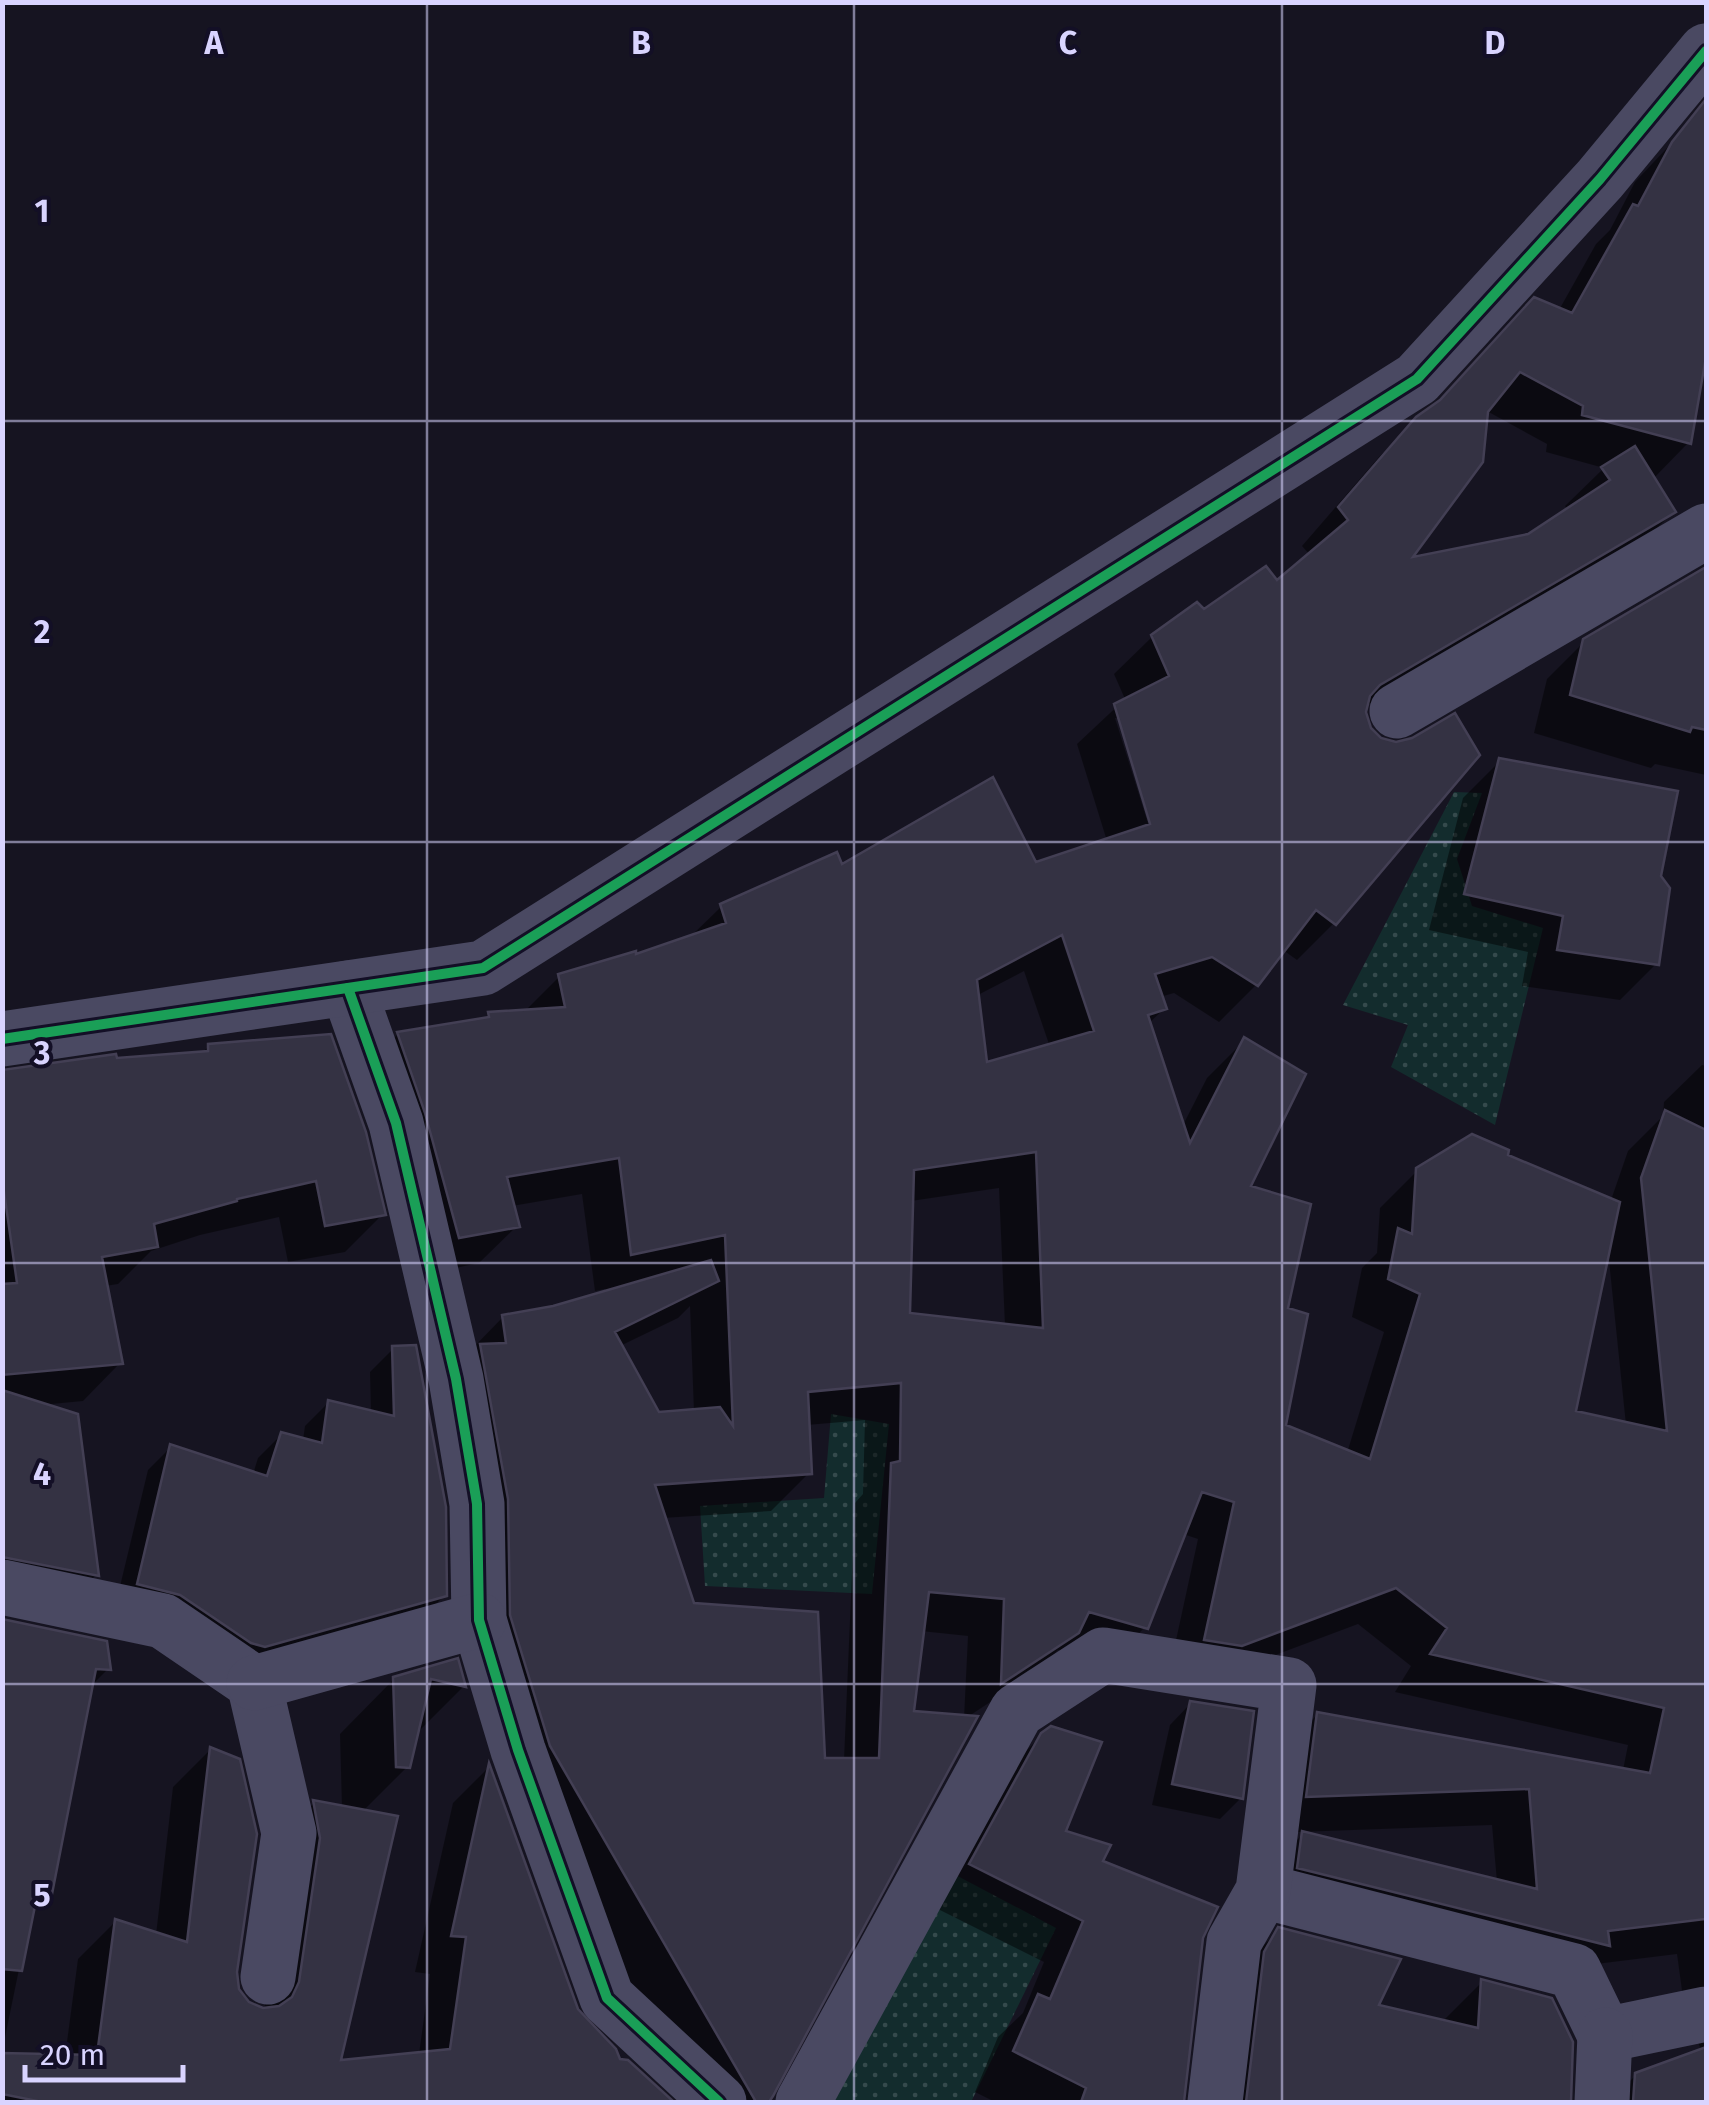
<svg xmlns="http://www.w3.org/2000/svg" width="1709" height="2105" viewBox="0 0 1709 2105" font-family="'Fira Sans',sans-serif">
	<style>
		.park { fill: url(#park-dots) }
		.shadow { fill: #0007; fill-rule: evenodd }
		.building { fill: #343243; stroke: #433f54; stroke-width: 2.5; fill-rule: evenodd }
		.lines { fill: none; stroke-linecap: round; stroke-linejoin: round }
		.minor { stroke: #4a4962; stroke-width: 55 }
		.cycleway-casing { stroke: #130f26; stroke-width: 16 }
		.cycleway { stroke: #1a9f57; stroke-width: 10 }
		.grid { fill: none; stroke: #d9d4ff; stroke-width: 2.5; stroke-opacity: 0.55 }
		.grid-label { font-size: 32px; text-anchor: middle; font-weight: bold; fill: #d9d4ff; stroke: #130f26; stroke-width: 8; stroke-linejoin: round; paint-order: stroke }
	</style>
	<defs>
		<pattern id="park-dots" width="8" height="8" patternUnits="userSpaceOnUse" patternTransform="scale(2.5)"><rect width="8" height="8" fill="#132c2d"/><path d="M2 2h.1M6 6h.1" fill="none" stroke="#354a4c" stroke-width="1.8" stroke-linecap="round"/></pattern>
	</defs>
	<rect width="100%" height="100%" fill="#161421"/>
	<g class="park">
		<path d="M 1454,792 L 1482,793 L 1457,859 L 1472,906 L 1543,928 L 1495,1125 L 1391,1067 L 1408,1025 L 1343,1005 Z"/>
		<path d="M 831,1414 L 889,1424 L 872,1594 L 705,1586 L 700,1506 L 824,1498 Z"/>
		<path d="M 950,1872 L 1056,1928 L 971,2102 L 823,2102 Z"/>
	</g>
	<g class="shadow">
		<path d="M 1683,131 L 1706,142 L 1706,375 L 1701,372 L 1688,443 L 1653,479 L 1673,512 L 1636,549 L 1364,707 L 1334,923 L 1297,960 L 1283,950 L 1256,985 L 1219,1022 L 1174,993 L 1160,997 L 1164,1009 L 1148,1024 L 1182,1127 L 1207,1078 L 1244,1041 L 1248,1188 L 1285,1310 L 1283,1426 L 1347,1453 L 1384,1332 L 1352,1317 L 1362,1268 L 1377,1253 L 1380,1208 L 1418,1170 L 1506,1156 L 1611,1200 L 1628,1151 L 1663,1116 L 1664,1102 L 1702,1065 L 1706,1066 L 1706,2102 L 1609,2102 L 1636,2075 L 1699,2053 L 1700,2047 L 1693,2031 L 1687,2027 L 1677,1954 L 1588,1965 L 1265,1871 L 1303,1834 L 1497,1882 L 1492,1825 L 1270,1833 L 1280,1752 L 1318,1714 L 1623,1770 L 1628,1745 L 1395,1692 L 1411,1666 L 1358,1624 L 1203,1682 L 1168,1677 L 1198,1539 L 1183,1534 L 1145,1627 L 1108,1665 L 1058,1650 L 1039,1670 L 966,1718 L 974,1719 L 765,2102 L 696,2102 L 511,1778 L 466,1355 L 503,1317 L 553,1308 L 606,1293 L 605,1289 L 595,1291 L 582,1194 L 512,1206 L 517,1226 L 479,1263 L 422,1275 L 361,1071 L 398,1034 L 483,1020 L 489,1014 L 524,1012 L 560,976 L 634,958 L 689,938 L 722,906 L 841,867 L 1035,865 L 1107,841 L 1077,744 L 1125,699 L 1114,674 L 1152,637 L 1277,583 L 1310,555 L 1302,546 L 1379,457 L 1417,419 L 1559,310 L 1596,244 L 1610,230 L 1635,182 ZM 1485,410 L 1547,444 L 1546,452 L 1604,468 L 1565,506 L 1568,510 L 1529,536 L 1408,560 ZM 1115,718 L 1121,718 L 1156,835 L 1152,836 ZM 1024,971 L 1050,1047 L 985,1066 L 976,996 ZM 999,1188 L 1005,1326 L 907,1315 L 911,1201 ZM 1608,1251 L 1626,1425 L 1573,1413 ZM 690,1306 L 694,1412 L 658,1415 L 620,1346 L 678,1318 ZM 865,1420 L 863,1494 L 855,1503 L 844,1760 L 823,1760 L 692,1605 L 663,1518 L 771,1511 L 809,1473 L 807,1425 ZM 921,1631 L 968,1636 L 964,1718 L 911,1714 Z"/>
		<path d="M 1706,570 L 1706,775 L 1655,764 L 1651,768 L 1534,733 L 1547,679 L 1585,641 Z"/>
		<path d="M 1500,761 L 1659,877 L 1657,963 L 1620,1000 L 1522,986 L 1528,952 L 1429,930 L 1463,798 Z"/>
		<path d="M 209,1046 L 383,1214 L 345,1252 L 288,1262 L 279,1217 L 200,1235 L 151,1251 L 118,1284 L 105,1286 L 120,1363 L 83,1401 L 41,1405 L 96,1575 L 59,1612 L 2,1600 L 2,1072 L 201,1054 Z"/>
		<path d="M 394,1348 L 445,1595 L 421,1619 L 240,1670 L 115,1607 L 148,1470 L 171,1447 L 253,1474 L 258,1458 L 282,1434 L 303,1440 L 305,1426 L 329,1402 L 371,1413 L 370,1372 Z"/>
		<path d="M 2,1622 L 108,1669 L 90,1687 L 49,1893 L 31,1911 L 2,2052 Z"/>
		<path d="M 456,1661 L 464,1686 L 415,1735 L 407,1767 L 362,1812 L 338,2063 L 419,2054 L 430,1974 L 415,1972 L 453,1803 L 488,1768 L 576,2011 L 618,2061 L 627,2063 L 670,2102 L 2,2102 L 2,2055 L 65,2057 L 78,1959 L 115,1922 L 156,1935 L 173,1787 L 210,1750 L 236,1988 L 246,2003 L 264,2011 L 283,1876 L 277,1840 L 314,1803 L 342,1808 L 340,1734 L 394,1679 Z"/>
		<path d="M 1191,1703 L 1241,1798 L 1220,1819 L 1152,1805 L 1170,1725 Z"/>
		<path d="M 1042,1735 L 1063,1832 L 1201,1938 L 1182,2102 L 995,2102 L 975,2092 L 998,2037 L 1023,2013 L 1044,1962 L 930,1905 L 1001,1776 Z"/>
		<path d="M 1279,1930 L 1376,2007 L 1442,2022 L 1482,1982 L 1571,2042 L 1569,2102 L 1212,2102 L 1238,1971 Z"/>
	</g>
	<g class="building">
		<path d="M 1706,99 L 1706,357 L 1691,444 L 1582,415 L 1583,406 L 1520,372 L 1488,412 L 1483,462 L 1413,557 L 1528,534 L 1610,480 L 1601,467 L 1635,446 L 1676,512 L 1380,685 L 1370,696 L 1366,712 L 1371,728 L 1381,738 L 1396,742 L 1412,738 L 1455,713 L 1480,755 L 1336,925 L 1316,910 L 1258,986 L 1212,957 L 1155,974 L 1167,1009 L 1148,1015 L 1190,1143 L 1244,1037 L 1306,1074 L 1251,1186 L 1311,1204 L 1288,1308 L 1308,1314 L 1286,1425 L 1370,1459 L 1420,1294 L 1388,1279 L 1398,1228 L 1412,1234 L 1416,1168 L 1472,1134 L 1509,1150 L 1508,1155 L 1620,1202 L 1576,1411 L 1667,1431 L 1641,1178 L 1665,1110 L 1706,1130 L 1706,1919 L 1608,1931 L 1610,1946 L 1297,1868 L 1302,1831 L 1537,1889 L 1529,1789 L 1306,1797 L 1317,1712 L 1650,1773 L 1664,1708 L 1430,1654 L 1447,1628 L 1396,1588 L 1242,1646 L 1204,1640 L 1234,1502 L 1202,1492 L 1148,1629 L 1089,1612 L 1079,1633 L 1001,1684 L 1004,1599 L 929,1592 L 914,1711 L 978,1716 L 773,2096 L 769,2102 L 756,2102 L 550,1746 L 510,1615 L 508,1499 L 480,1344 L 506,1343 L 502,1315 L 553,1306 L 711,1260 L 719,1281 L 615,1332 L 659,1412 L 720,1407 L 733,1426 L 725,1235 L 631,1255 L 619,1158 L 507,1177 L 520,1227 L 459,1238 L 425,1113 L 397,1032 L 489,1017 L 488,1012 L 565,1007 L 558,974 L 636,951 L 636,954 L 726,923 L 720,904 L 837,852 L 842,864 L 993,777 L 1036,862 L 1150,824 L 1114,704 L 1169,676 L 1151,635 L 1197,602 L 1204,609 L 1266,566 L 1277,580 L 1348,520 L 1338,507 L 1416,417 L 1440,400 L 1534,297 L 1572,313 L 1633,204 L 1638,206 L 1672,142 ZM 1062,935 L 1094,1031 L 987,1062 L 977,980 ZM 1036,1152 L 1043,1328 L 910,1313 L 914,1170 ZM 901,1383 L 900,1461 L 891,1463 L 879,1758 L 825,1758 L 818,1612 L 694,1603 L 655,1485 L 812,1474 L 808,1392 Z"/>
		<path d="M 1706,567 L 1706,730 L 1692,727 L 1690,732 L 1570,695 L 1583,639 Z"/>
		<path d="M 1499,758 L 1678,791 L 1661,876 L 1670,888 L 1659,965 L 1557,950 L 1563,916 L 1464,894 Z"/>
		<path d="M 331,1034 L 366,1132 L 386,1215 L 325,1226 L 316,1181 L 237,1199 L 237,1201 L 154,1224 L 158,1247 L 102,1257 L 123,1364 L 2,1375 L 2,1284 L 17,1283 L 2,1178 L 2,1070 L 116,1054 L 117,1058 L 208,1051 L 208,1044 Z"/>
		<path d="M 416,1345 L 446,1507 L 447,1596 L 265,1647 L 251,1643 L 180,1595 L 137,1584 L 170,1444 L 267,1476 L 281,1432 L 322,1443 L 328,1400 L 394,1416 L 392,1346 Z"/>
		<path d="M 2,1390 L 78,1414 L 99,1576 L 2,1557 Z"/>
		<path d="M 2,1619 L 107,1641 L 111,1670 L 96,1669 L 52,1894 L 38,1891 L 22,1971 L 2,1969 Z"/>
		<path d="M 458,1658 L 466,1687 L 431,1679 L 410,1768 L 396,1767 L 393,1677 Z"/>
		<path d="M 1190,1701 L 1254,1711 L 1243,1799 L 1172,1784 Z"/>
		<path d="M 1051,1726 L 1102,1742 L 1066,1831 L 1111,1845 L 1103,1861 L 1218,1907 L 1203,1938 L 1184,2102 L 1081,2102 L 1086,2088 L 1013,2051 L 1038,1994 L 1050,1999 L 1083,1921 L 969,1864 L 1041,1733 Z"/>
		<path d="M 210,1747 L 240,1759 L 257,1834 L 237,1972 L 239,1989 L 249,2002 L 263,2008 L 279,2006 L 292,1997 L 299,1982 L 320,1838 L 313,1800 L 398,1816 L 341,2060 L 450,2049 L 466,1937 L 451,1936 L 489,1763 L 578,2009 L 616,2049 L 620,2059 L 628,2060 L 674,2102 L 42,2102 L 2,2094 L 2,2053 L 97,2055 L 115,1919 L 187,1942 Z"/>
		<path d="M 1278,1927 L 1401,1959 L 1379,2005 L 1478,2028 L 1481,1979 L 1552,1998 L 1573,2042 L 1571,2102 L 1246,2102 L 1264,1952 Z"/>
		<path d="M 1706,2047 L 1706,2102 L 1633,2102 L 1635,2073 Z"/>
	</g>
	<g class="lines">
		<g class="minor">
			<path d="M 1397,711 L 1706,531"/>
			<path d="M 348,988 L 396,1123 L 456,1379 L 477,1504 L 479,1620 L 518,1750 L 607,1998 L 719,2102"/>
			<path d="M 2,1039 L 483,968 L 1417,379 L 1600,179 L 1706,51"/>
			<path d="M 2,1587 L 163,1621 L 254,1683 L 289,1833 L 268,1977"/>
			<path d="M 254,1683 L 479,1620"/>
			<path d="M 1263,1891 L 1574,1971 L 1605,2035 L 1706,2014"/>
			<path d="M 803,2102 L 1017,1711 L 1103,1655 L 1289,1685 L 1263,1891 L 1234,1942 L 1215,2102"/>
			<path d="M 1602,2102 L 1605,2035"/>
		</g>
		<defs>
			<g id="cycleway">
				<path d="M 348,988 L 396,1123 L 456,1379 L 477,1504 L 479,1620 L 518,1750 L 607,1998 L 719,2102"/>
				<path d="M 2,1039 L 483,968 L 1417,379 L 1600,179 L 1706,51"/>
			</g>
		</defs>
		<use href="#cycleway" class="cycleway-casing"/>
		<use href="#cycleway" class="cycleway"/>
	</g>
	<path class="grid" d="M 427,2 L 427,2102M 854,2 L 854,2102M 1282,2 L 1282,2102M 2,421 L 1706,421M 2,842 L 1706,842M 2,1263 L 1706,1263M 2,1684 L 1706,1684"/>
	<g class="grid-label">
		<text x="214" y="54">A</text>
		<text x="641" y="54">B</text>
		<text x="1068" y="54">C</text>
		<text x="1495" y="54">D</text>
		<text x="42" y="222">1</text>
		<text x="42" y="643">2</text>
		<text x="42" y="1064">3</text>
		<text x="42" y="1485">4</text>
		<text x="42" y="1906">5</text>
	</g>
	<rect width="1709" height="2105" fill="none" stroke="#d9d4ff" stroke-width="10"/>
	<path d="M25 2065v15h158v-15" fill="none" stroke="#d9d4ff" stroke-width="5"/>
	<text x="40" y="2065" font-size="30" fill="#d9d4ff" stroke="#130f26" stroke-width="8" paint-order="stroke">20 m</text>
</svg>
